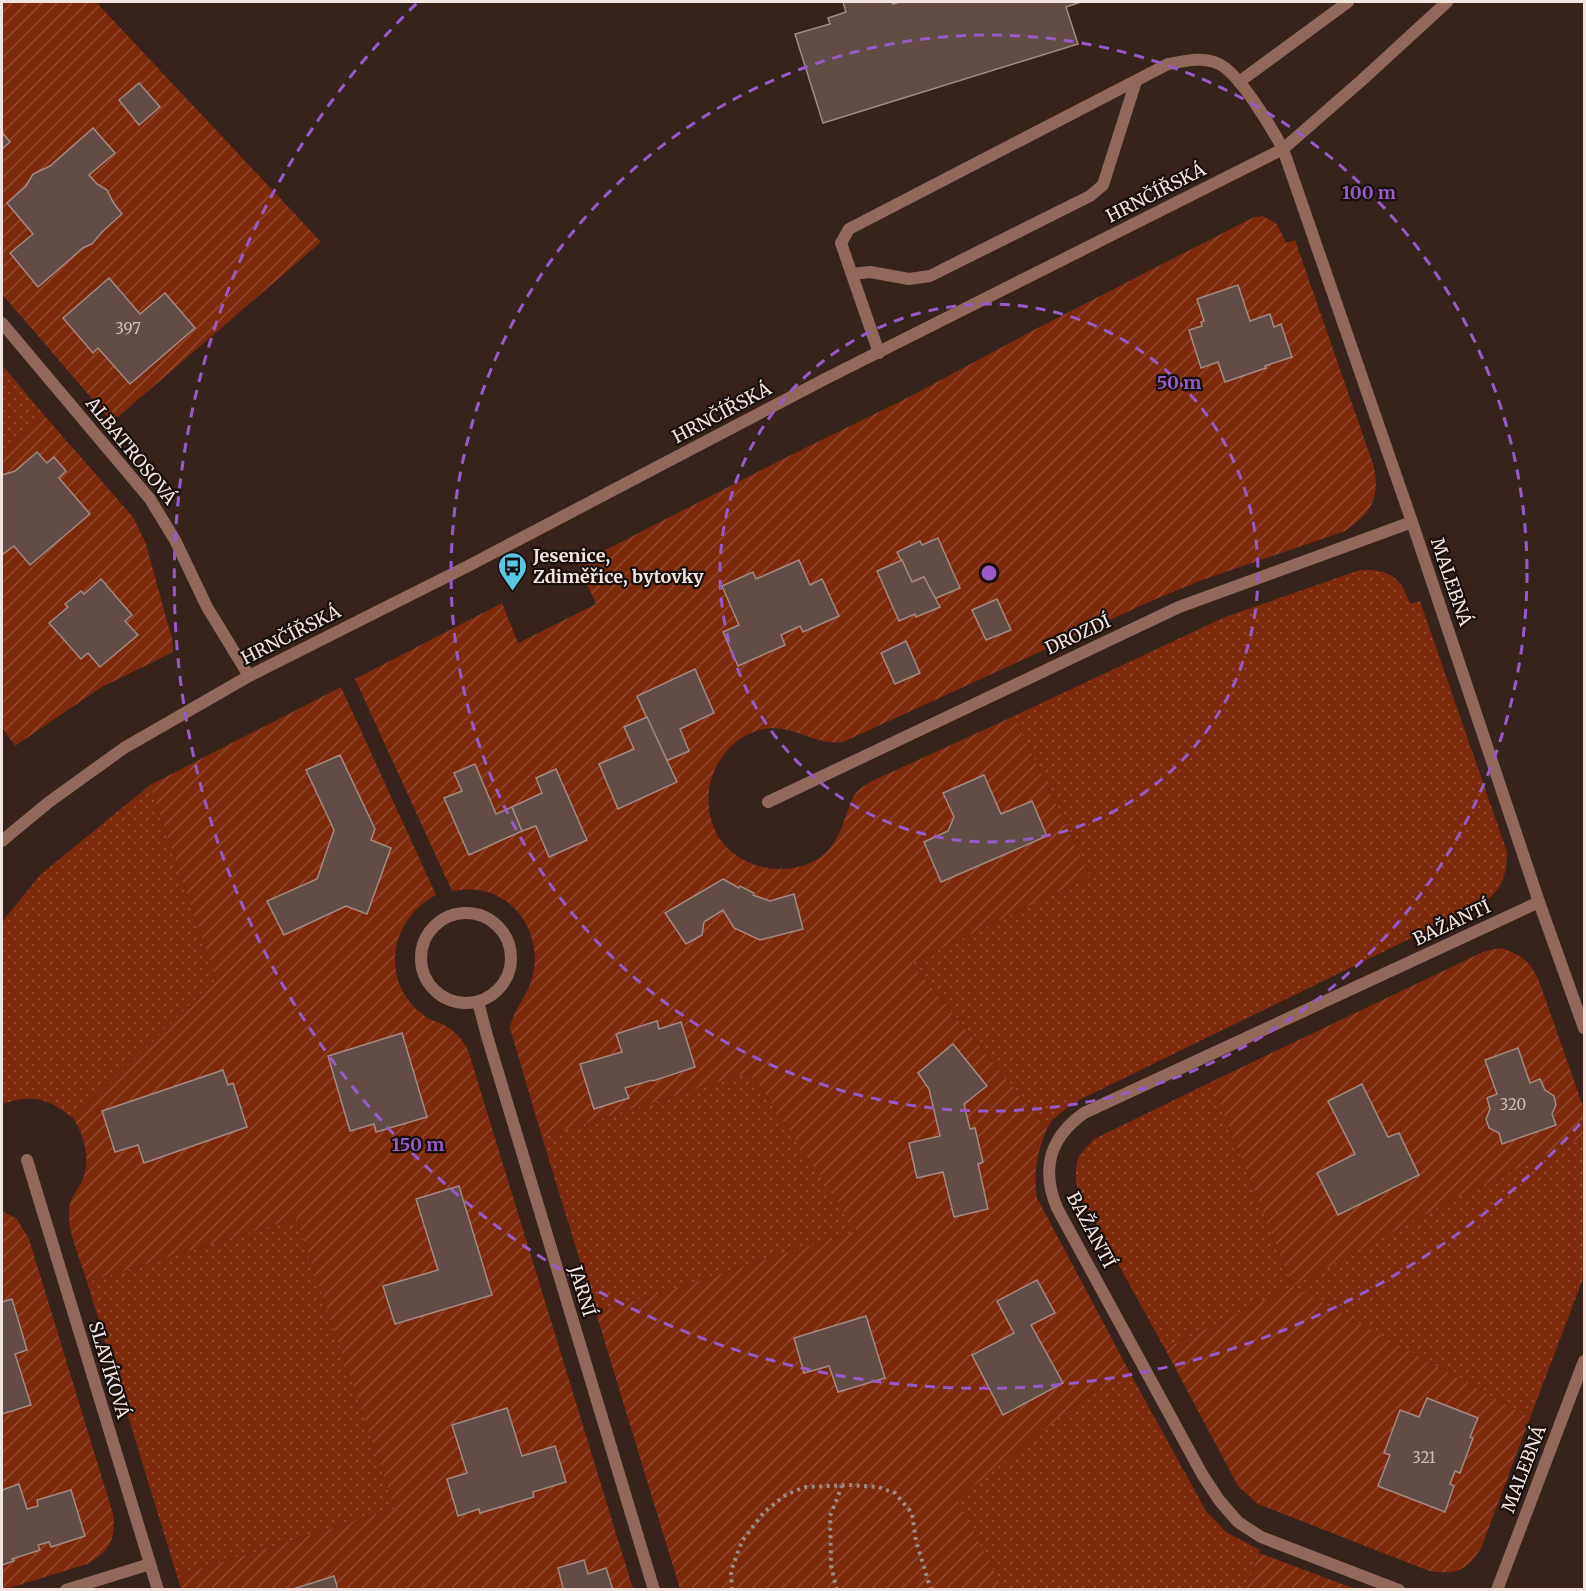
<svg xmlns="http://www.w3.org/2000/svg" width="1586" height="1591" viewBox="0 0 1586 1591" font-family="Merriweather,serif">
	<style>
		.grass { fill: url(#grass-dots) }
		.garden { fill: url(#garden-furrows) }
		.building { fill: #634c45; stroke: #a38982; stroke-width: 1.5 }
		.lines { fill: none; stroke-linecap: round; stroke-linejoin: round }
		.path { stroke: #9c8b86; stroke-width: 4; stroke-dasharray: 3 4.5; stroke-linecap: butt }
		.service { stroke: #92685b; stroke-width: 12 }
		.minor { stroke: #92685b; stroke-width: 12 }
		.tertiary { stroke: #92685b; stroke-width: 12 }
		.ring { fill: none; stroke: #995ac7; stroke-width: 3; stroke-dasharray: 10 8 }
		.labels { text-anchor: middle; stroke-width: 4.5; stroke-linejoin: round; paint-order: stroke }
		.number-label { font-size: 15px; fill: #cebeb9 }
		.street-label { font-size: 18px; fill: #f2e4e0; stroke: #180f0c }
		.poi-label { font-size: 18px; font-weight: bold; fill: #f2e4e0; stroke: #180f0c; text-anchor: start }
		.centre { fill: #995ac7; stroke: #180f0c; stroke-width: 3 }
		.ring-label { font-size: 18px; text-anchor: middle; font-weight: bold; fill: #995ac7; stroke: #180f0c; stroke-width: 4.5; stroke-linejoin: round; paint-order: stroke }
	</style>
	<defs>
		<pattern id="grass-dots" width="8" height="8" patternUnits="userSpaceOnUse" patternTransform="scale(1.5)"><rect width="8" height="8" fill="#7d290c"/><path d="M2 2h.1M6 6h.1" fill="none" stroke="#90482f" stroke-width="1.8" stroke-linecap="round"/></pattern>
		<pattern id="garden-furrows" width="10" height="10" patternUnits="userSpaceOnUse" patternTransform="scale(1.5)"><rect width="10" height="10" fill="#7d290c"/><path d="M-1 1l2-2M0 10L10 0M9 11l2-2" fill="none" stroke="#90482f"/></pattern>
	</defs>
	<rect width="100%" height="100%" fill="#37231c"/>
	<g class="grass">
		<path d="M 2,365 L 44,415 L 2,452 Z"/>
		<path d="M 1360,570 C 1389,569 1401,577 1410,604 L 1420,601 L 1507,852 C 1507,874 1502,890 1483,903 L 1073,1103 L 1052,1120 L 1047,1129 L 912,963 L 1090,876 L 1014,716 L 1225,617 Z"/>
		<path d="M 150,785 L 216,979 L 74,1119 C 48,1098 34,1094 2,1104 L 2,922 L 40,875 Z"/>
		<path d="M 750,1072 L 858,1231 L 596,1313 L 542,1137 Z"/>
		<path d="M 1211,1082 L 1291,1283 L 1289,1288 L 1165,1349 L 1080,1195 L 1076,1181 L 1076,1168 L 1079,1156 L 1094,1139 Z"/>
		<path d="M 1584,1136 L 1584,1276 L 1530,1418 L 1292,1286 L 1450,1201 Z"/>
		<path d="M 296,1218 L 395,1509 L 177,1576 L 87,1282 Z"/>
		<path d="M 1130,1373 L 1206,1511 L 1226,1532 L 1260,1550 L 1246,1589 L 1003,1589 L 956,1499 L 1091,1393 Z"/>
	</g>
	<g class="garden">
		<path d="M 2,2 L 96,2 L 321,242 L 112,422 L 2,294 Z"/>
		<path d="M 1263,216 L 1277,224 L 1286,243 L 1295,240 L 1374,467 C 1380,499 1371,513 1345,531 L 1202,580 L 1151,601 L 843,742 C 815,746 791,723 763,729 C 723,738 699,783 712,822 C 724,862 773,879 810,863 C 829,855 839,838 845,818 C 849,809 851,797 859,790 C 862,787 867,784 870,782 L 1014,716 L 1090,876 L 912,963 L 1047,1129 C 1037,1152 1033,1173 1037,1198 L 1130,1373 L 1091,1393 L 957,1499 L 1003,1589 L 680,1589 L 596,1313 L 857,1231 L 750,1072 L 542,1137 L 510,1028 C 514,1008 527,997 532,978 C 541,949 528,913 501,898 C 487,889 467,888 452,891 L 355,679 L 502,603 L 518,643 L 596,604 L 578,564 L 787,457 L 911,396 L 1030,332 L 1254,217 Z"/>
		<path d="M 44,415 L 133,517 L 146,544 L 172,639 L 173,652 L 100,688 L 15,746 L 2,727 L 2,452 Z"/>
		<path d="M 341,687 L 436,895 C 390,919 379,980 422,1014 C 428,1019 435,1021 442,1024 C 455,1030 462,1039 468,1050 L 633,1589 L 181,1589 L 177,1576 L 395,1509 L 296,1218 L 87,1282 C 82,1264 68,1232 69,1215 C 69,1200 73,1197 80,1185 C 92,1163 86,1140 74,1119 L 216,979 L 150,785 Z"/>
		<path d="M 1501,948 C 1522,955 1527,959 1538,978 L 1584,1109 L 1584,1136 L 1450,1201 L 1293,1286 L 1530,1418 L 1482,1546 C 1468,1571 1456,1575 1429,1571 L 1258,1504 L 1238,1486 L 1165,1349 L 1289,1288 L 1291,1283 L 1211,1082 L 1485,951 Z"/>
		<path d="M 2,1211 L 17,1219 L 29,1239 L 113,1514 C 116,1539 110,1551 87,1564 L 3,1590 L 2,1589 Z"/>
		<path d="M 1259,1553 L 1262,1554 L 1355,1589 L 1246,1589 Z"/>
	</g>
	<g class="building">
		<path d="M 843,2 L 892,2 L 893,4 L 900,2 L 1081,2 L 1066,7 L 1078,44 L 823,123 L 795,34 L 830,24 L 828,18 L 846,12 Z"/>
		<path d="M 139,83 L 160,107 L 139,125 L 119,100 Z"/>
		<path d="M 93,128 L 115,153 L 89,175 L 97,184 L 107,190 L 113,202 L 122,214 L 102,232 L 92,244 L 83,248 L 38,287 L 10,253 L 33,234 L 7,203 L 26,186 L 33,174 L 50,166 Z"/>
		<path d="M 2,132 L 10,142 L 2,149 Z"/>
		<path d="M 109,278 L 140,314 L 165,293 L 195,328 L 130,384 L 98,348 L 93,353 L 63,318 Z"/>
		<path d="M 1238,285 L 1250,321 L 1270,314 L 1274,327 L 1281,324 L 1292,357 L 1265,366 L 1266,368 L 1225,382 L 1218,362 L 1201,368 L 1189,330 L 1202,326 L 1201,322 L 1204,321 L 1197,299 Z"/>
		<path d="M 37,452 L 47,463 L 54,457 L 66,471 L 59,478 L 90,514 L 30,565 L 14,546 L 3,554 L 2,552 L 2,475 L 15,471 Z"/>
		<path d="M 938,538 L 960,588 L 934,599 L 924,577 L 912,582 L 897,552 L 920,541 L 922,545 Z"/>
		<path d="M 799,560 L 810,585 L 822,579 L 839,616 L 803,632 L 800,626 L 781,635 L 785,645 L 738,666 L 723,632 L 739,625 L 722,586 L 753,572 L 756,579 Z"/>
		<path d="M 902,560 L 912,582 L 924,577 L 940,607 L 916,617 L 915,614 L 899,621 L 877,571 Z"/>
		<path d="M 101,579 L 132,615 L 125,621 L 138,635 L 100,667 L 88,653 L 81,659 L 49,623 L 68,607 L 65,604 L 81,591 L 84,594 Z"/>
		<path d="M 997,599 L 1011,630 L 986,640 L 972,610 Z"/>
		<path d="M 906,641 L 920,673 L 895,684 L 881,653 Z"/>
		<path d="M 695,669 L 714,713 L 680,729 L 689,751 L 666,761 L 637,696 Z"/>
		<path d="M 647,717 L 677,782 L 618,809 L 599,764 L 634,749 L 624,727 Z"/>
		<path d="M 340,755 L 375,829 L 371,840 L 391,848 L 367,914 L 346,906 L 284,935 L 267,901 L 317,879 L 334,830 L 306,770 Z"/>
		<path d="M 475,764 L 496,814 L 512,807 L 522,831 L 469,855 L 444,798 L 462,791 L 454,773 Z"/>
		<path d="M 556,769 L 587,840 L 549,857 L 536,826 L 522,831 L 512,807 L 542,793 L 536,778 Z"/>
		<path d="M 984,775 L 1001,814 L 1032,801 L 1047,836 L 941,882 L 924,842 L 948,831 L 954,817 L 943,793 Z"/>
		<path d="M 723,879 L 739,888 L 740,886 L 754,893 L 753,895 L 770,901 L 794,894 L 803,929 L 760,940 L 734,928 L 723,910 L 704,922 L 702,935 L 686,944 L 665,913 Z"/>
		<path d="M 657,1021 L 659,1029 L 681,1022 L 695,1067 L 653,1081 L 652,1080 L 625,1088 L 629,1098 L 594,1109 L 580,1064 L 622,1052 L 616,1034 Z"/>
		<path d="M 402,1033 L 427,1117 L 376,1132 L 374,1124 L 350,1131 L 328,1056 Z"/>
		<path d="M 953,1044 L 987,1086 L 964,1104 L 970,1129 L 975,1128 L 983,1162 L 978,1164 L 988,1209 L 954,1217 L 943,1172 L 917,1178 L 909,1143 L 940,1136 L 929,1089 L 918,1073 Z"/>
		<path d="M 1518,1048 L 1530,1083 L 1540,1079 L 1545,1090 L 1554,1096 L 1556,1105 L 1552,1114 L 1556,1125 L 1502,1144 L 1499,1133 L 1489,1128 L 1486,1119 L 1490,1109 L 1487,1098 L 1497,1094 L 1485,1060 Z"/>
		<path d="M 223,1070 L 228,1085 L 233,1083 L 247,1127 L 144,1163 L 138,1145 L 115,1152 L 102,1111 Z"/>
		<path d="M 1362,1084 L 1388,1137 L 1399,1133 L 1419,1175 L 1338,1215 L 1317,1173 L 1355,1154 L 1328,1101 Z"/>
		<path d="M 459,1186 L 492,1295 L 395,1324 L 383,1286 L 438,1270 L 416,1199 Z"/>
		<path d="M 1037,1280 L 1055,1313 L 1031,1325 L 1063,1383 L 1003,1415 L 972,1355 L 1014,1333 L 997,1301 Z"/>
		<path d="M 12,1299 L 27,1350 L 15,1354 L 31,1405 L 2,1414 L 2,1302 Z"/>
		<path d="M 866,1316 L 885,1378 L 838,1392 L 829,1366 L 804,1373 L 794,1338 Z"/>
		<path d="M 1427,1398 L 1478,1418 L 1470,1437 L 1473,1438 L 1460,1473 L 1455,1471 L 1450,1484 L 1454,1486 L 1445,1512 L 1378,1486 L 1390,1455 L 1384,1453 L 1400,1410 L 1419,1417 Z"/>
		<path d="M 507,1408 L 522,1456 L 555,1446 L 566,1482 L 533,1492 L 534,1497 L 480,1513 L 479,1509 L 458,1516 L 447,1479 L 467,1473 L 452,1425 Z"/>
		<path d="M 19,1484 L 27,1509 L 38,1506 L 37,1500 L 71,1490 L 85,1536 L 51,1547 L 49,1542 L 38,1545 L 40,1550 L 12,1559 L 14,1561 L 2,1565 L 2,1490 Z"/>
		<path d="M 584,1560 L 588,1574 L 606,1568 L 613,1590 L 560,1590 L 563,1588 L 558,1568 Z"/>
		<path d="M 334,1576 L 338,1590 L 290,1590 Z"/>
	</g>
	<g class="lines">
		<g class="path">
			<path d="M 732,1590 L 731,1571 L 742,1541 L 764,1512 L 787,1494 L 806,1487 L 849,1485 L 878,1487 L 895,1493 L 912,1513 L 916,1541 L 931,1590"/>
			<path d="M 837,1590 L 831,1566 L 830,1516 L 842,1486"/>
		</g>
		<g class="service">
			<path d="M 1239,82 L 1348,2"/>
			<path d="M 852,274 L 870,272 L 909,279 L 930,276 L 1090,196 L 1103,185 L 1136,81"/>
			<path d="M 879,353 L 841,243 L 849,229 L 1168,64 C 1185,61 1203,56 1219,64 C 1240,74 1271,127 1283,149"/>
		</g>
		<g class="minor">
			<path d="M 1283,149 L 1412,522 L 1539,902 L 1584,1028"/>
			<path d="M 2,323 L 150,499 L 175,540 L 207,607 L 249,676"/>
			<path d="M 768,802 L 1179,607 L 1412,522"/>
			<circle cx="466" cy="958" r="45"/>
			<path d="M 478,1002 L 487,1036 L 654,1590"/>
			<path d="M 27,1160 L 158,1590"/>
			<path d="M 66,1590 L 150,1564"/>
			<path d="M 1399,1590 L 1261,1537 L 1238,1522 L 1219,1500 L 1202,1474 L 1057,1208 C 1041,1169 1049,1138 1084,1113 L 1539,902"/>
			<path d="M 1497,1590 L 1584,1361"/>
		</g>
		<path class="tertiary" d="M 2,841 L 49,802 L 124,748 L 249,676 L 472,564 L 825,379 L 1283,149 L 1362,80 L 1447,2"/>
	</g>
	<g class="ring">
		<circle cx="989" cy="573" r="269"/>
		<circle cx="989" cy="573" r="538"/>
		<path d="M1580 1124A808 808 0 1 1 418 2"/>
	</g>
	<defs>
		<symbol id="bus-pin" viewBox="-11 -11 22 30"><path d="M0 17L-7.5 6A9.5 9.5 0 1 1 7.5 6Z" fill="#59c8e5" stroke="#180f0c"/><path d="M-5-6H5V4H4V6H2V4H-2V6H-4V4H-5ZM-3.5-4V0h7V-4ZM-3.5 1.2v1.5H-2V1.2ZM2 1.2v1.5H3.5V1.2Z" fill="#111"/></symbol>
	</defs>
	<g fill-rule="evenodd">
		<use href="#bus-pin" x="496" y="550" width="33" height="45"/>
	</g>
	<g class="labels">
		<g class="number-label">
			<text x="128" y="334">397</text>
			<text x="1513" y="1110">320</text>
			<text x="1424" y="1463">321</text>
		</g>
		<g class="street-label">
			<text transform="translate(1156 193) rotate(-27)" y="6">HRNČÍŘSKÁ</text>
			<text transform="translate(722 413) rotate(-28)" y="6">HRNČÍŘSKÁ</text>
			<text transform="translate(131 451) rotate(51)" y="6">ALBATROSOVÁ</text>
			<text transform="translate(1451 582) rotate(71)" y="6">MALEBNÁ</text>
			<text transform="translate(291 635) rotate(-27)" y="6">HRNČÍŘSKÁ</text>
			<text transform="translate(1078 635) rotate(-25)" y="6">DROZDÍ</text>
			<text transform="translate(1452 923) rotate(-25)" y="6">BAŽANTÍ</text>
			<text transform="translate(1091 1230) rotate(62)" y="6">BAŽANTÍ</text>
			<text transform="translate(582 1291) rotate(73)" y="6">JARNÍ</text>
			<text transform="translate(109 1370) rotate(73)" y="6">SLAVÍKOVÁ</text>
			<text transform="translate(1524 1469) rotate(-69)" y="6">MALEBNÁ</text>
		</g>
		<g class="poi-label">
			<text x="533" y="562">Jesenice,<tspan x="533" dy="21">Zdiměřice, bytovky</tspan></text>
		</g>
	</g>
	<circle cx="989" cy="573" r="9" class="centre"/>
	<g class="ring-label">
		<text x="1369" y="199">100 m</text>
		<text x="1179" y="389">50 m</text>
		<text x="418" y="1151">150 m</text>
	</g>
	<rect width="1586" height="1591" fill="none" stroke="#f2e4e0" stroke-width="6"/>
</svg>
